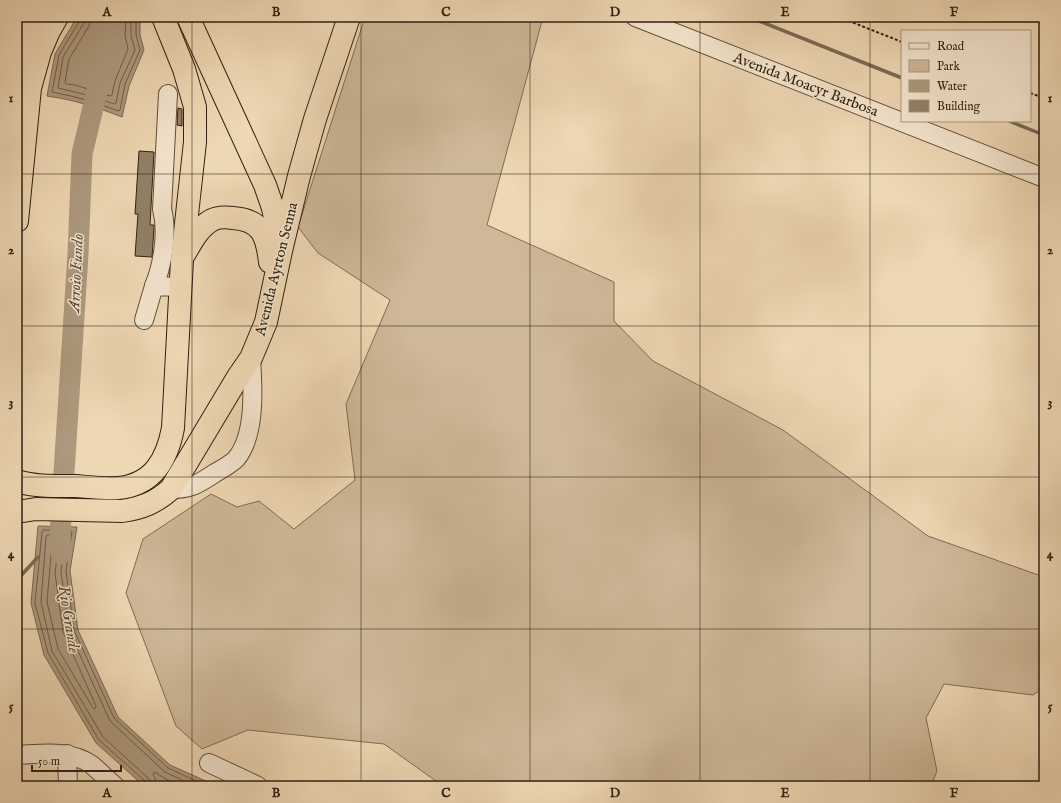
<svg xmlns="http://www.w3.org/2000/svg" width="1061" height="803" viewBox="0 0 1061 803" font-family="'IM FELL English',serif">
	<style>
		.green { fill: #ceb898; stroke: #7e6c56 }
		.water { fill: #ad997d; stroke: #7b6953 }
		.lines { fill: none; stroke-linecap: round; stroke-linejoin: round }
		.shore { stroke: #6e5d48; stroke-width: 1 }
		.stream { stroke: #7b6953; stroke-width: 3.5 }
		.river { stroke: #ad997d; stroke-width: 21 }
		.building { fill: #928066; stroke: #2f2113 }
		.minor-casing { stroke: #5f4e3b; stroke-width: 20 }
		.highway-casing { stroke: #2f2113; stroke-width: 24 }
		.path { stroke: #2f2113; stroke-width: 2; stroke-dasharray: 3 2; stroke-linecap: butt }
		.minor { stroke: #f4e5ce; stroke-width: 18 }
		.highway { stroke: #eed7b3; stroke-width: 22 }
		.grid { fill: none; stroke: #2f2113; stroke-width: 1; stroke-opacity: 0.55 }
		.labels { text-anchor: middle; stroke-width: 3; stroke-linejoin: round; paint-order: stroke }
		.street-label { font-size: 15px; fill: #2f2113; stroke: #f4e5ce }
		.water-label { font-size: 16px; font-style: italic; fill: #5b4b38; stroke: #f4e5ce }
		.neatline { fill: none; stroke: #2f2113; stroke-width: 1.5 }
		.grid-label { font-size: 13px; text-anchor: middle; font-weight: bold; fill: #2f2113 }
	</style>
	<rect width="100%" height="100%" fill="#eed7b3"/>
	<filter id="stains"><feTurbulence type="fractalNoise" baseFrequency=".005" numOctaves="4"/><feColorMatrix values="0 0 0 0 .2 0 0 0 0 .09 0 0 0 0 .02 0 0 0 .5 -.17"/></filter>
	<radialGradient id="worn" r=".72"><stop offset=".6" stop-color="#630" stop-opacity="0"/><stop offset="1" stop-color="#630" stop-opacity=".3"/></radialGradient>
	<path class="green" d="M 365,17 L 537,17 L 542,21 L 487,225 L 614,282 L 614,321 L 653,361 L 783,430 L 928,536 L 1044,577 L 1044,688 L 1033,695 L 944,684 L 926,718 L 937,771 L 931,786 L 443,786 L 384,744 L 248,730 L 202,749 L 176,726 L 126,593 L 143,539 L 211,494 L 237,507 L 259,501 L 294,529 L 355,480 L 346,404 L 390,300 L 318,253 L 298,227 Z"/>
	<g class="water">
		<path d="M 77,17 L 145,17 L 140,22 L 140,35 L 144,50 L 129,86 L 122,117 C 96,107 75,100 47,96 L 55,54 Z"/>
		<path d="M 38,526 L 77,527 L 70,571 L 78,630 L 118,717 L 170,765 L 217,786 L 144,786 L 96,743 L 44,655 L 31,603 Z"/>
	</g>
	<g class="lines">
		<g class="shore">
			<path d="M 80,17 L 80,20 L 59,55 L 52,92 L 71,96 L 94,102 L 118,111 L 120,110 L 125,84 L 140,50 L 136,35 L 136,22 L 139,17"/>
			<path d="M 85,17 L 84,23 L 63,57 L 58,88 L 95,97 L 114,104 L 116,103 L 120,83 L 135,50 L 131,36 L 131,22 L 133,17"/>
			<path d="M 91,17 L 89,26 L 69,59 L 65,82 L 66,84 L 75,85 L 110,96 L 112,95 L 115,81 L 128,49 L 125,36 L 126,17"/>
			<path d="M 53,541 L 58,541 L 59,543 L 55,573 L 63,632 L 96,706 L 95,709 L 93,708 L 58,649 L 47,602 L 52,543 Z"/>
			<path d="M 146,786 L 145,781 L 99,740 L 48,653 L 35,603 L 42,532 L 43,530 L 70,531 L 72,532 L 66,571 L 74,630 L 114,718 L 168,768 L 207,786"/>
			<path d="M 151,786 L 148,778 L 103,737 L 52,651 L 41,602 L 46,537 L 47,535 L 64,535 L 66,537 L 61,571 L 69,631 L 110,721 L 165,772 L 195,786"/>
			<path d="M 157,786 L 156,781 L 153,774 L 155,772 L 164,778 L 181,786"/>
		</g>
		<g class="stream">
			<path d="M 749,17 L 902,78"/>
			<path d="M 1009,121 L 1044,135"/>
			<path d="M 17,580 L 38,557"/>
		</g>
		<path class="river" d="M 61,554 L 60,535 L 78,254 L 82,154 L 100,78"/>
	</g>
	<g class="building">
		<path d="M 178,108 L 182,109 L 182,126 L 177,125 Z"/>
		<path d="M 139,151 L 154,152 L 150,225 L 154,225 L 154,228 L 152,257 L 135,256 L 138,214 L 135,214 Z"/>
	</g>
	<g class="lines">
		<defs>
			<g id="minor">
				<path d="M 635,17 L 1044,178"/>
				<path d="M 154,286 C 163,264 168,232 162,209 L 168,94"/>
				<path d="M 144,320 L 154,286 L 180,287"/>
				<path d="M 171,489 C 176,489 183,489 189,487 C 198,485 207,478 215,473 C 222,469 231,464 236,459 C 256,435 253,388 251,358"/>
				<path d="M 67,754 L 68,786"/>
				<path d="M 17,755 C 42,754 70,749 92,765 C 100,772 107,779 115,786"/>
				<path d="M 209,763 L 258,786"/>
			</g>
			<g id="highway">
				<path d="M 188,17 L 265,185 L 273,208 L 280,243"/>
				<path d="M 17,75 L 25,43 L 36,17"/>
				<path d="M 17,221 L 30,88 L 40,52 L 49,31 L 57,17"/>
				<path d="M 185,253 C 192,241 199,227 212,220 C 218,217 226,217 233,218 C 262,220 267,236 270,262"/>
				<path d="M 17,481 C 35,487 56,486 75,486 C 89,487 104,489 118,488 C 153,485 167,460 173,428 L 182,260 L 195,142 L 195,107 L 184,69 L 163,17"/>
				<path d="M 17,512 L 36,509 L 122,511 C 142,508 155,503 171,489 L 238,377 L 251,358 L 266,322 L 281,251 L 299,176 L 315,119 L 349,17"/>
			</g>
		</defs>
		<use href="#minor" class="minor-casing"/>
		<use href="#highway" class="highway-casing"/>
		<g class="path">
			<path d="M 839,17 L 902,42"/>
			<path d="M 1030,93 L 1044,98"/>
		</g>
		<use href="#minor" class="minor"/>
		<use href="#highway" class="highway"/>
	</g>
	<path class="grid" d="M 192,17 L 192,786M 361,17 L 361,786M 530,17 L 530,786M 700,17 L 700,786M 870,17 L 870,786M 17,174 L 1044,174M 17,326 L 1044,326M 17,477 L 1044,477M 17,629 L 1044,629"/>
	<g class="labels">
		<g class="street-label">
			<text transform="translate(806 84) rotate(21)" y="5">Avenida Moacyr Barbosa</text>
			<text transform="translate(276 269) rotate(-76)" y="5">Avenida Ayrton Senna</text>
		</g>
		<g class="water-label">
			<text transform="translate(75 273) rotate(-87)" y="6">Arroio Fundo</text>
			<text transform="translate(70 619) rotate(81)" y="6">Rio Grande</text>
		</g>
	</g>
	<rect width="1061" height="803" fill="none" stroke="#eed7b3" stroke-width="44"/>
	<rect x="901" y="30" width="130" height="92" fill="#f4e5ce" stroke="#a59783"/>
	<rect x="909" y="43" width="20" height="6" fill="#f4e5ce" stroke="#a59783"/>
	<text x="937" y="50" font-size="12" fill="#2f2113">Road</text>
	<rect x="909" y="60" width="20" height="12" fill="#ceb898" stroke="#a59783"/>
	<text x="937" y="70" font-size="12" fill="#2f2113">Park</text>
	<rect x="909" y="80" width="20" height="12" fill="#ad997d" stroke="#a59783"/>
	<text x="937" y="90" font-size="12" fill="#2f2113">Water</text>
	<rect x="909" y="100" width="20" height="12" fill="#928066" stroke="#a59783"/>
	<text x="937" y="110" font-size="12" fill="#2f2113">Building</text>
	<path d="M32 765v6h89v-6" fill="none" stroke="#2f2113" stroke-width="2"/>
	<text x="38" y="765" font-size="12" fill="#2f2113" stroke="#f4e5ce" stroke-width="3" paint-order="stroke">50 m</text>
	<rect x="22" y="22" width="1017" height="759" class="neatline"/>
	<g class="grid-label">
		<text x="107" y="16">A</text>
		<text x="276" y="16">B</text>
		<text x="446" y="16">C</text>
		<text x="615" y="16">D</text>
		<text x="785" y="16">E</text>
		<text x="954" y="16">F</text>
		<text x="11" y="102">1</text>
		<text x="1050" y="102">1</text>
		<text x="11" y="254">2</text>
		<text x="1050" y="254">2</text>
		<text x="11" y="406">3</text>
		<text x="1050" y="406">3</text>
		<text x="11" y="558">4</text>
		<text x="1050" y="558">4</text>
		<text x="11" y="710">5</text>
		<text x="1050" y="710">5</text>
		<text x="107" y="797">A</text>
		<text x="276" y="797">B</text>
		<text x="446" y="797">C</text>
		<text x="615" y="797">D</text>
		<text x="785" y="797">E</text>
		<text x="954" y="797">F</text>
	</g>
	<rect width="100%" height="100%" filter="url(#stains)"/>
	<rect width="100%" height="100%" fill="url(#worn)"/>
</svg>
